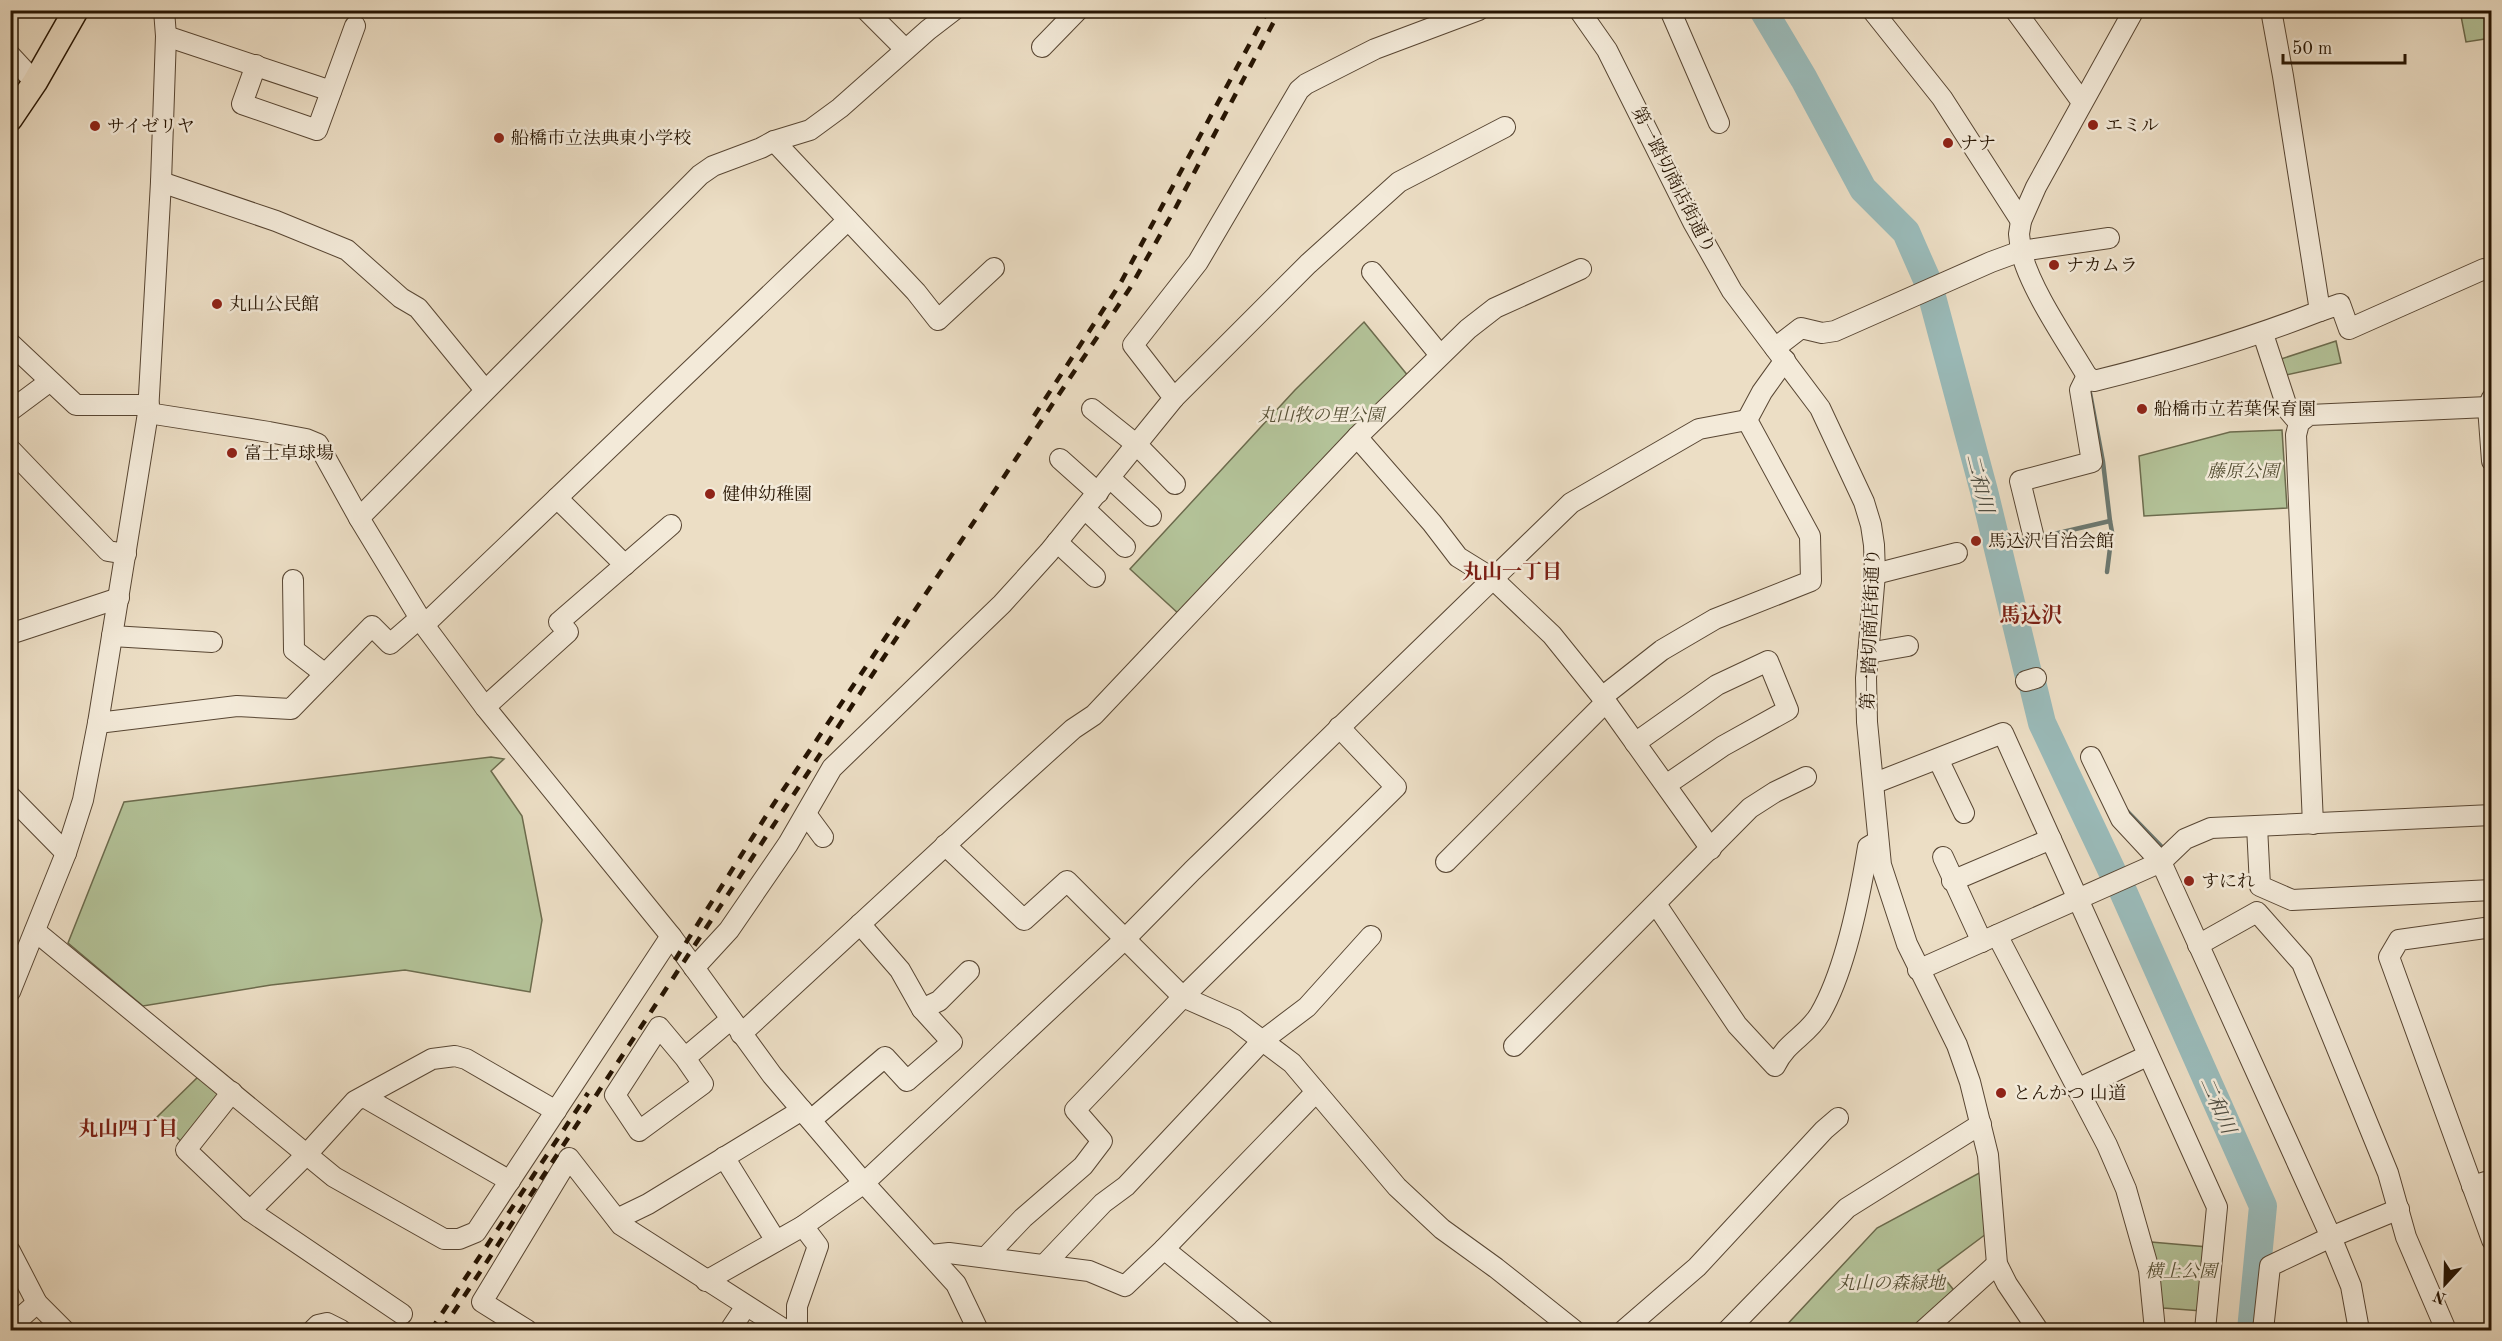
<svg xmlns="http://www.w3.org/2000/svg" width="2502" height="1341" viewBox="0 0 2502 1341" font-family="'Old Standard TT','Noto Serif JP',serif">
	<style>
		.green { fill: #b3c298; stroke: #6c6b4d; stroke-width: 1.5 }
		.lines { fill: none; stroke-linecap: round; stroke-linejoin: round }
		.stream { stroke: #6c7870; stroke-width: 4.5 }
		.river { stroke: #9abbba; stroke-width: 28 }
		.minor-casing { stroke: #584633; stroke-width: 22 }
		.major-casing { stroke: #261402; stroke-width: 27 }
		.minor { stroke: #f3ead9; stroke-width: 20 }
		.major { stroke: #ecdec5; stroke-width: 24 }
		.rail { stroke: #261402; stroke-width: 4.5; stroke-dasharray: 10 10; stroke-linecap: butt }
		.poi-dot { fill: #8f2418; stroke: #f3ead9; stroke-width: 2 }
		.labels { text-anchor: middle; stroke-width: 5; stroke-linejoin: round; paint-order: stroke }
		.poi-label { font-size: 18px; fill: #261402; stroke: #f3ead9; text-anchor: start }
		.street-label { font-size: 18px; fill: #261402; stroke: #f3ead9 }
		.park-label { font-size: 18px; font-style: italic; fill: #575136; stroke: #f3ead9 }
		.water-label { font-size: 20px; font-style: italic; fill: #4f4e42; stroke: #f3ead9 }
		.neighbourhood-label { font-size: 20px; font-weight: bold; fill: #7a1f14; stroke: #f3ead9 }
		.quarter-label { font-size: 21px; font-weight: bold; fill: #7a1f14; stroke: #f3ead9 }
	</style>
	<rect width="100%" height="100%" fill="#ecdec5"/>
	<filter id="stains"><feTurbulence type="fractalNoise" baseFrequency=".00333" numOctaves="4"/><feColorMatrix values="0 0 0 0 .2 0 0 0 0 .09 0 0 0 0 .02 0 0 0 .5 -.17"/></filter>
	<radialGradient id="worn" r=".72"><stop offset=".6" stop-color="#630" stop-opacity="0"/><stop offset="1" stop-color="#630" stop-opacity=".3"/></radialGradient>
	<g class="green">
		<path d="M 2460,11 L 2491,11 L 2491,38 L 2466,42 Z"/>
		<path d="M 1364,322 L 1409,377 L 1180,615 L 1130,569 L 1295,390 Z"/>
		<path d="M 2491,324 L 2492,369 L 2489,372 L 2485,326 Z"/>
		<path d="M 2336,341 L 2341,363 L 2286,375 L 2281,359 Z"/>
		<path d="M 2282,430 L 2287,508 L 2144,516 L 2139,456 L 2230,432 Z"/>
		<path d="M 491,757 L 504,759 L 491,771 L 522,816 L 542,920 L 530,992 L 405,970 L 271,985 L 143,1006 L 68,943 L 124,802 Z"/>
		<path d="M 201,1074 L 226,1093 L 185,1145 L 156,1118 Z"/>
		<path d="M 1983,1171 L 1986,1234 L 1938,1270 L 1956,1293 L 1927,1330 L 1782,1330 L 1877,1228 Z"/>
		<path d="M 2151,1242 L 2208,1247 L 2202,1311 L 2163,1308 Z"/>
	</g>
	<g class="lines">
		<g class="stream">
			<path d="M 2041,537 L 2110,521 L 2103,462 L 2090,393"/>
			<path d="M 1997,547 L 2029,539"/>
			<path d="M 2107,572 L 2112,532 L 2110,521"/>
			<path d="M 2125,809 L 2161,846"/>
		</g>
		<g class="river">
			<path d="M 1763,10 L 1804,79 L 1863,189 L 1906,232 L 1928,282"/>
			<path d="M 1931,293 L 1984,491 L 2028,673"/>
			<path d="M 2033,686 L 2042,723 L 2112,871"/>
			<path d="M 2122,889 L 2263,1206 L 2251,1330"/>
		</g>
		<defs>
			<g id="minor">
				<path d="M 866,10 L 905,49"/>
				<path d="M 1579,10 L 1607,50 L 1693,222 L 1732,291 L 1820,408 L 1864,502 L 1871,525 L 1874,545 L 1875,574 L 1866,678 L 1867,722 L 1881,865 L 1907,944 L 1957,1045 L 1970,1082 L 1988,1155 L 1997,1264 L 2007,1284 L 2038,1330"/>
				<path d="M 1670,10 L 1719,123"/>
				<path d="M 1872,10 L 1942,98 L 2021,221"/>
				<path d="M 2015,10 L 2082,102"/>
				<path d="M 166,36 L 331,91"/>
				<path d="M 1042,47 L 1078,10"/>
				<path d="M 10,55 L 35,82"/>
				<path d="M 256,65 L 242,104 L 317,130 L 355,26"/>
				<path d="M 774,141 L 916,292 L 938,320 L 994,268"/>
				<path d="M 161,182 L 276,221 L 347,250 L 401,298 L 418,308 L 485,390"/>
				<path d="M 2109,238 L 2021,251 C 2030,289 2067,342 2087,376 L 2094,381 C 2171,362 2246,340 2320,311 L 2283,76 L 2271,10"/>
				<path d="M 1372,272 L 1440,355"/>
				<path d="M 2320,311 L 2340,304 L 2349,329 L 2484,269"/>
				<path d="M 2263,334 L 2288,410 L 2299,423"/>
				<path d="M 10,343 L 76,405 L 149,405"/>
				<path d="M 1775,348 L 1801,328 L 1822,333 L 1835,331 L 1991,262 L 2021,251 L 2019,234 L 2021,221 L 2036,187 L 2134,10"/>
				<path d="M 1174,398 L 1308,264 L 1399,182 L 1505,127"/>
				<path d="M 2492,398 L 2488,407 L 2492,461"/>
				<path d="M 1092,409 L 1137,445 L 1175,484"/>
				<path d="M 10,411 L 49,382"/>
				<path d="M 148,413 L 269,432 L 306,439 L 318,444 L 359,518 L 424,625 L 485,707 L 671,936 L 772,1075 L 864,1183 L 956,1284 L 978,1330"/>
				<path d="M 1357,437 L 1432,523 L 1458,557 L 1492,578 L 1552,635 L 1606,702 L 1711,849"/>
				<path d="M 10,449 L 108,551 L 126,554"/>
				<path d="M 1060,459 L 1098,493"/>
				<path d="M 1110,478 L 1151,516"/>
				<path d="M 557,498 L 625,565"/>
				<path d="M 1085,509 L 1125,547"/>
				<path d="M 359,518 L 700,175 L 713,166 L 761,148 L 774,141 L 810,130 L 840,108 L 928,30 L 954,10"/>
				<path d="M 2033,534 L 2020,481 L 2092,462 L 2080,390 L 2087,376"/>
				<path d="M 1057,542 L 1095,577"/>
				<path d="M 1875,574 L 1957,553"/>
				<path d="M 293,580 L 294,650 L 325,674"/>
				<path d="M 424,625 L 848,220"/>
				<path d="M 10,634 L 119,598"/>
				<path d="M 112,636 L 212,642"/>
				<path d="M 1868,653 L 1908,646"/>
				<path d="M 2026,681 L 2036,678"/>
				<path d="M 1602,697 L 1662,650 L 1715,619 L 1811,581 L 1810,536 L 1747,420 L 1762,392 L 1785,360"/>
				<path d="M 485,707 L 568,632 L 559,622 L 671,525"/>
				<path d="M 98,723 L 237,706 L 291,709 L 372,626 L 390,644 L 420,618"/>
				<path d="M 1635,743 L 1717,685 L 1768,661 L 1788,710 L 1723,746 L 1666,785"/>
				<path d="M 2091,757 L 2121,819 L 2161,862 L 2331,1237 L 2351,1286 L 2359,1330"/>
				<path d="M 1938,759 L 1964,813"/>
				<path d="M 1875,783 L 2003,733 L 2217,1207 L 2205,1330"/>
				<path d="M 10,796 L 66,853"/>
				<path d="M 806,814 L 823,837"/>
				<path d="M 2313,824 L 2296,435 L 2299,423 L 2309,415 L 2488,407"/>
				<path d="M 2257,826 L 2260,886 L 2292,900 L 2492,890"/>
				<path d="M 945,845 L 1024,920 L 1067,881 L 1183,997 L 1235,1020 L 1292,1063 L 1397,1187 L 1442,1229 L 1496,1268 L 1574,1330"/>
				<path d="M 1943,857 L 1982,942"/>
				<path d="M 1446,862 L 1606,702"/>
				<path d="M 1952,881 L 2051,839"/>
				<path d="M 1656,904 L 1737,1025 L 1775,1066 C 1787,1041 1807,1036 1820,1014 C 1845,971 1860,896 1868,847 L 1878,841"/>
				<path d="M 2492,927 L 2399,940 L 2389,957 L 2492,1240"/>
				<path d="M 35,931 L 334,1177 L 444,1239 L 459,1239 L 476,1232 L 671,936"/>
				<path d="M 1997,935 L 2107,1145 L 2126,1189 L 2149,1270 L 2155,1330"/>
				<path d="M 2198,945 L 2257,912 L 2302,963 L 2388,1173 L 2406,1237 L 2446,1330"/>
				<path d="M 694,968 L 729,930 L 788,844 L 832,768 L 1002,604 L 1049,552 L 1174,398 L 1133,345 L 1198,262 L 1299,90 L 1306,84 L 1375,49 L 1479,10"/>
				<path d="M 1918,970 L 2161,862 L 2185,839 L 2211,828 L 2492,815"/>
				<path d="M 10,992 L 66,853 L 83,800 L 98,723 L 148,413 L 161,182 L 166,36 L 164,10"/>
				<path d="M 922,1009 L 939,1001 L 969,971"/>
				<path d="M 741,1034 L 999,796 L 1073,729 L 1094,715 L 1357,437 L 1468,329 L 1495,308 L 1581,269"/>
				<path d="M 1514,1046 L 1750,808 L 1775,792 L 1806,777"/>
				<path d="M 685,1058 L 659,1027 L 615,1095 L 639,1131 L 703,1084 L 685,1058 L 731,1019"/>
				<path d="M 2077,1089 L 2147,1056"/>
				<path d="M 232,1092 L 186,1150 L 250,1211 L 402,1314"/>
				<path d="M 364,1097 L 510,1181"/>
				<path d="M 811,1120 L 885,1057 L 907,1081 L 952,1042 L 922,1009 L 900,970 L 860,924"/>
				<path d="M 724,1157 L 776,1241"/>
				<path d="M 2472,1186 L 2492,1180"/>
				<path d="M 250,1211 L 307,1154 L 355,1101 L 432,1059 L 455,1056 L 466,1059 L 556,1111"/>
				<path d="M 617,1219 L 648,1204 L 802,1110"/>
				<path d="M 1164,1249 L 1316,1092"/>
				<path d="M 10,1251 L 37,1303 L 64,1330"/>
				<path d="M 931,1255 L 949,1253 L 1089,1271 L 1125,1286 L 1164,1249 L 1264,1330"/>
				<path d="M 986,1257 L 1023,1218 L 1083,1166 L 1102,1141 L 1075,1110 L 1183,997 L 1396,787 L 1339,727"/>
				<path d="M 1044,1265 L 1103,1203 L 1126,1186 L 1262,1041 L 1307,1007 L 1371,936"/>
				<path d="M 706,1281 L 803,1226 L 864,1183 L 1125,939 L 1192,871 L 1571,503 L 1699,429 L 1747,420"/>
				<path d="M 10,1327 L 37,1303"/>
				<path d="M 313,1330 L 318,1325 L 327,1323 L 341,1330"/>
				<path d="M 527,1330 L 482,1302 L 569,1158 L 621,1225 L 785,1330"/>
				<path d="M 730,1330 L 746,1306"/>
				<path d="M 797,1330 L 797,1306 L 818,1246 L 803,1226"/>
				<path d="M 1624,1330 L 1697,1267 L 1824,1130 L 1838,1118"/>
				<path d="M 1728,1330 L 1847,1208 L 1981,1124"/>
				<path d="M 1924,1330 L 1997,1264"/>
				<path d="M 2263,1330 L 2270,1266 L 2331,1237 L 2399,1209"/>
			</g>
			<path id="major" d="M 10,119 L 35,82 L 76,10"/>
		</defs>
		<use href="#minor" class="minor-casing"/>
		<use href="#major" class="major-casing"/>
		<use href="#minor" class="minor"/>
		<use href="#major" class="major"/>
		<g class="rail">
			<path d="M 1034,416 L 1120,284 L 1268,10"/>
			<path d="M 675,960 L 773,805 L 902,613"/>
			<path d="M 431,1330 L 588,1093"/>
			<path d="M 442,1330 L 903,628 L 1130,288 L 1176,207 L 1280,10"/>
		</g>
	</g>
	<g class="poi-dot">
		<circle cx="2093" cy="125" r="6"/>
		<circle cx="95" cy="126" r="6"/>
		<circle cx="499" cy="138" r="6"/>
		<circle cx="1948" cy="143" r="6"/>
		<circle cx="2054" cy="265" r="6"/>
		<circle cx="217" cy="304" r="6"/>
		<circle cx="2142" cy="409" r="6"/>
		<circle cx="232" cy="453" r="6"/>
		<circle cx="710" cy="494" r="6"/>
		<circle cx="1976" cy="541" r="6"/>
		<circle cx="2189" cy="881" r="6"/>
		<circle cx="2001" cy="1093" r="6"/>
	</g>
	<g class="labels">
		<g class="poi-label">
			<text x="2105" y="131">エミル</text>
			<text x="107" y="132">サイゼリヤ</text>
			<text x="511" y="144">船橋市立法典東小学校</text>
			<text x="1960" y="149">ナナ</text>
			<text x="2066" y="271">ナカムラ</text>
			<text x="229" y="310">丸山公民館</text>
			<text x="2154" y="415">船橋市立若葉保育園</text>
			<text x="244" y="459">富士卓球場</text>
			<text x="722" y="500">健伸幼稚園</text>
			<text x="1988" y="547">馬込沢自治会館</text>
			<text x="2201" y="887">すにれ</text>
			<text x="2013" y="1099">とんかつ 山道</text>
		</g>
		<g class="street-label">
			<text transform="translate(1674 180) rotate(63)" y="6">第一踏切商店街通り</text>
			<text transform="translate(1870 629) rotate(-88)" y="6">第一踏切商店街通り</text>
		</g>
		<g class="park-label">
			<text x="1321" y="421">丸山牧の里公園</text>
			<text x="2243" y="477">藤原公園</text>
			<text x="2181" y="1277">横上公園</text>
			<text x="1891" y="1289">丸山の森緑地</text>
		</g>
		<g class="water-label">
			<text transform="translate(1980 483) rotate(76)" y="7">二和川</text>
			<text transform="translate(2218 1105) rotate(66)" y="7">二和川</text>
		</g>
		<g class="neighbourhood-label">
			<text x="1512" y="578">丸山一丁目</text>
			<text x="128" y="1135">丸山四丁目</text>
		</g>
		<g class="quarter-label">
			<text x="2031" y="622">馬込沢</text>
		</g>
	</g>
	<rect width="2502" height="1341" fill="none" stroke="#ecdec5" stroke-width="36"/>
	<rect x="12" y="12" width="2478" height="1317" fill="none" stroke="#261402" stroke-width="3"/>
	<rect x="18" y="18" width="2466" height="1305" fill="none" stroke="#261402" stroke-width="1.5"/>
	<g transform="translate(2445 1284) rotate(202)" stroke="#f3ead9" stroke-width="4.5" paint-order="stroke">
	<path d="M0-4.5L10 22L0 15L-10 22Z" fill="#261402"/>
	<text y="-9" font-size="16" font-weight="bold" text-anchor="middle" fill="#261402">N</text>
	</g>
	<path d="M2283 54v9h122v-9" fill="none" stroke="#261402" stroke-width="3"/>
	<text x="2292" y="54" font-size="18" fill="#261402" stroke="#f3ead9" stroke-width="4.5" paint-order="stroke">50 m</text>
	<rect width="100%" height="100%" filter="url(#stains)"/>
	<rect width="100%" height="100%" fill="url(#worn)"/>
</svg>
